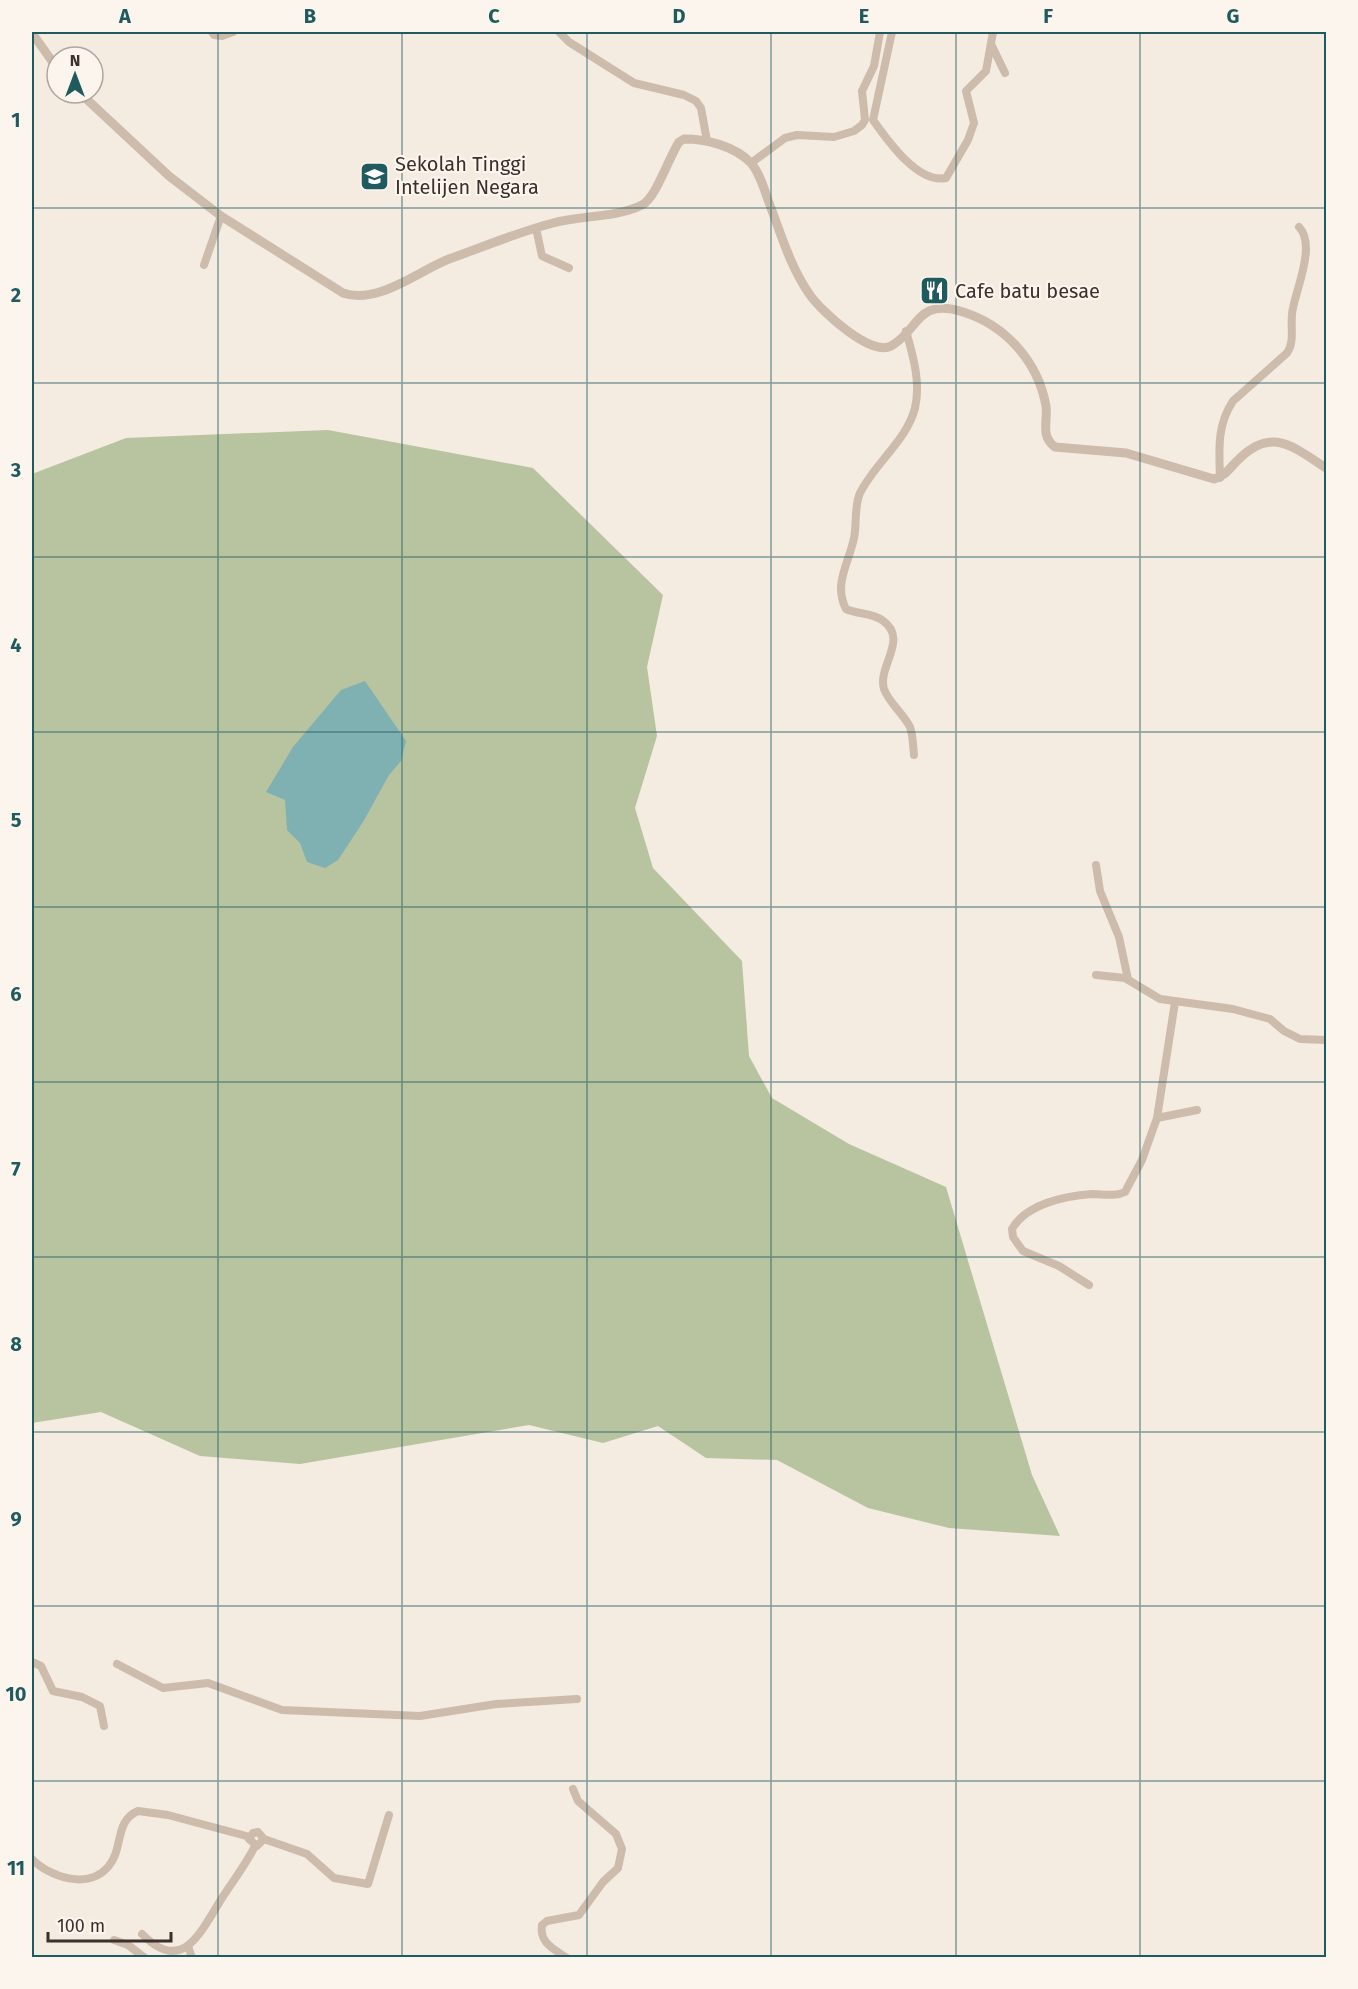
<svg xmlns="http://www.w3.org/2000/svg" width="1358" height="1989" viewBox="0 0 1358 1989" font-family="'Fira Sans',sans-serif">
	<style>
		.green { fill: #b8c4a0 }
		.water { fill: #7fb0b2 }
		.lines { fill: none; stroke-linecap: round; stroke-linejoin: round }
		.minor { stroke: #cdbbac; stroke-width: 8 }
		.tertiary { stroke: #cdbbac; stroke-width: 9 }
		.grid { fill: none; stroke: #1f5a5e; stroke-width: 1.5; stroke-opacity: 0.55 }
		.labels { text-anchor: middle; stroke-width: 4.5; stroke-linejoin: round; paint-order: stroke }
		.poi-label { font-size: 20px; fill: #3b302b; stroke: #fbf5ee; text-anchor: start }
		.neatline { fill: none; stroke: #1f5a5e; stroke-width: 2 }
		.grid-label { font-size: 20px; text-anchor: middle; font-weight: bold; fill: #1f5a5e }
	</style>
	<rect width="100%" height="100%" fill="#f4ebe1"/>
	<path class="green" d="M 328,430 L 533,468 L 663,595 L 647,667 L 657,736 L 635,808 L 653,868 L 742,961 L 749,1056 L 772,1098 L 849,1144 L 946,1187 L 1032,1475 L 1060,1536 L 949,1528 L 868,1508 L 777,1460 L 706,1458 L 658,1426 L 603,1443 L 529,1425 L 300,1464 L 200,1456 L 101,1412 L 32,1423 L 32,474 L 126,438 Z"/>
	<path class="water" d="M 365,681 L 406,741 L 401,761 L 389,775 L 363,822 L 338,860 L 325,868 L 307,862 L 300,843 L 287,830 L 285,800 L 266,792 L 293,747 L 341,690 Z"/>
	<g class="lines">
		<g class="minor">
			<path d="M 212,32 L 214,35 L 222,36 L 233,32"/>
			<path d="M 559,32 L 569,42 L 634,83 L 684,95 L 696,101 L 701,108 L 707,141"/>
			<path d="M 892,32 L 873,120 C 888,141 918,184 946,178 L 968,140 L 974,123 L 966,91 L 986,71 L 993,32"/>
			<path d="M 992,46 L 1005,73"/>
			<path d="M 751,163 L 785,138 L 797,135 L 834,137 L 854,131 L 862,125 L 865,120 L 862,91 L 874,66 L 880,32"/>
			<path d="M 536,228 L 542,256 L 569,268"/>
			<path d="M 204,265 L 221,216"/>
			<path d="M 906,331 C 913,356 921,382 915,408 C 907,440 875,463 860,493 C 854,506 857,524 854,538 C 849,563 833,584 846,609 C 857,614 872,613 882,620 C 910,639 877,666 884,689 C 889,703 903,713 910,727 C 913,735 913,746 914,755"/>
			<path d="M 1220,478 C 1219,449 1217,425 1233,401 L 1287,353 C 1296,340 1289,323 1293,308 C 1297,287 1316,244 1299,227"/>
			<path d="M 1096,865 L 1100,891 L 1119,937 L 1128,979"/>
			<path d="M 1096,975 L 1125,978 L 1160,999 L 1233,1009 L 1270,1019 L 1284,1031 L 1300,1039 L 1326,1040"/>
			<path d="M 1175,1002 L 1157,1118 L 1197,1110"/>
			<path d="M 1089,1285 L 1059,1266 L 1023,1251 L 1013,1237 L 1012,1229 C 1026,1204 1065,1196 1092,1194 C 1103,1194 1115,1197 1125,1192 L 1142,1160 L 1157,1118"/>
			<path d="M 32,1662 L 41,1666 L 53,1691 L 82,1697 L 100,1706 L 104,1726"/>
			<path d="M 117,1664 L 163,1688 L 208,1683 L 282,1710 L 420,1716 L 496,1704 L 577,1699"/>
			<path d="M 264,1839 L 257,1846 L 249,1839 L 253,1833 L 258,1832 L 264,1839 L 307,1854 L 334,1878 L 368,1884 L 389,1815"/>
			<path d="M 32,1859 C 49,1877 88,1890 108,1867 C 124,1849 114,1821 138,1811 L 168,1815 L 250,1837"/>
			<path d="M 142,1934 C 183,1976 201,1931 222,1898 C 233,1881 246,1864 255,1846"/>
			<path d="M 114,1940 L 128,1945 L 145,1958"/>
			<path d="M 188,1946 L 192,1958"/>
			<path d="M 567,1958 C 554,1949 539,1943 542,1925 L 547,1921 L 579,1915 L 603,1882 L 618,1868 L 622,1849 L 616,1834 L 578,1801 L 573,1789"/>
		</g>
		<g class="tertiary">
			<path d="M 32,33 L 57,68"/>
			<path d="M 80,93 L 169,176 L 221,216 L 343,293 C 378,305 418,271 449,259 C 483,247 518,232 553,223 C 582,215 615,218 642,205 C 656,198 669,157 679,142 L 684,139 C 706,139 735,146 751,163 C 759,172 764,188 768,200 C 780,231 790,267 810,295 C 821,311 871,357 891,346 C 919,331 916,297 963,312 C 1005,325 1038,361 1046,406 C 1048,422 1040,436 1055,447 L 1126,453 L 1214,479 C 1224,477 1229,469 1236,462 C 1270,426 1291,445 1326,468"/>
		</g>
	</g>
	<path class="grid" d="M 218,32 L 218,1958M 402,32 L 402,1958M 587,32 L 587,1958M 771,32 L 771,1958M 956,32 L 956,1958M 1140,32 L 1140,1958M 32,208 L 1326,208M 32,383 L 1326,383M 32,557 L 1326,557M 32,732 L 1326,732M 32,907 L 1326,907M 32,1082 L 1326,1082M 32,1257 L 1326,1257M 32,1432 L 1326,1432M 32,1606 L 1326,1606M 32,1781 L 1326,1781"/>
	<defs>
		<symbol id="university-square" viewBox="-11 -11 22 22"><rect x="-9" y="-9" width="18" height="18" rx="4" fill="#1f5a5e" stroke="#fbf5ee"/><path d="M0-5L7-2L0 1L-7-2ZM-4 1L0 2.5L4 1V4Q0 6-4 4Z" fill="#fff"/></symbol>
		<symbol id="restaurant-square" viewBox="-11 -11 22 22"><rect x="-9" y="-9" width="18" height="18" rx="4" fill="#1f5a5e" stroke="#fbf5ee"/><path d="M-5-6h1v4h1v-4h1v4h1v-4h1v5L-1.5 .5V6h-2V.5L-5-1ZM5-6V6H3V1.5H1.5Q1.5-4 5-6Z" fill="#fff"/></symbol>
	</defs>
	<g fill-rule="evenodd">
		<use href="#university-square" x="358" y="160" width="33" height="33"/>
		<use href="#restaurant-square" x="918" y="274" width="33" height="33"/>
	</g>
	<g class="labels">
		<g class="poi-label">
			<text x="395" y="171">Sekolah Tinggi<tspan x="395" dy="23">Intelijen Negara</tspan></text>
			<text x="955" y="298">Cafe batu besae</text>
		</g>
	</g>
	<rect width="1358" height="1989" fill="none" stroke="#fbf5ee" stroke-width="66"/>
	<g transform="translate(75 75)"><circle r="28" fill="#fbf5ee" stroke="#aea6a0" stroke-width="1.5"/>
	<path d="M0-4.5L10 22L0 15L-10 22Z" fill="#1f5a5e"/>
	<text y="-9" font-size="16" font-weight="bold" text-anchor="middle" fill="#3b302b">N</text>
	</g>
	<path d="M48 1932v9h123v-9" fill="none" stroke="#3b302b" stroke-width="3"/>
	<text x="57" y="1932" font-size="18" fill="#3b302b" stroke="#fbf5ee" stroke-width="4.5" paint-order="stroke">100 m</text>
	<rect x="33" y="33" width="1292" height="1923" class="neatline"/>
	<g class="grid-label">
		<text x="125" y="23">A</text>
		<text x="310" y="23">B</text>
		<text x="494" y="23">C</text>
		<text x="679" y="23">D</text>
		<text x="864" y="23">E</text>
		<text x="1048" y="23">F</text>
		<text x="1233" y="23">G</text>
		<text x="16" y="127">1</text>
		<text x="16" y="302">2</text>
		<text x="16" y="477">3</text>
		<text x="16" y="652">4</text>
		<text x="16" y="827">5</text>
		<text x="16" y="1001">6</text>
		<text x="16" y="1176">7</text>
		<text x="16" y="1351">8</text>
		<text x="16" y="1526">9</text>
		<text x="16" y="1701">10</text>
		<text x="16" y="1875">11</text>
	</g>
</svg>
